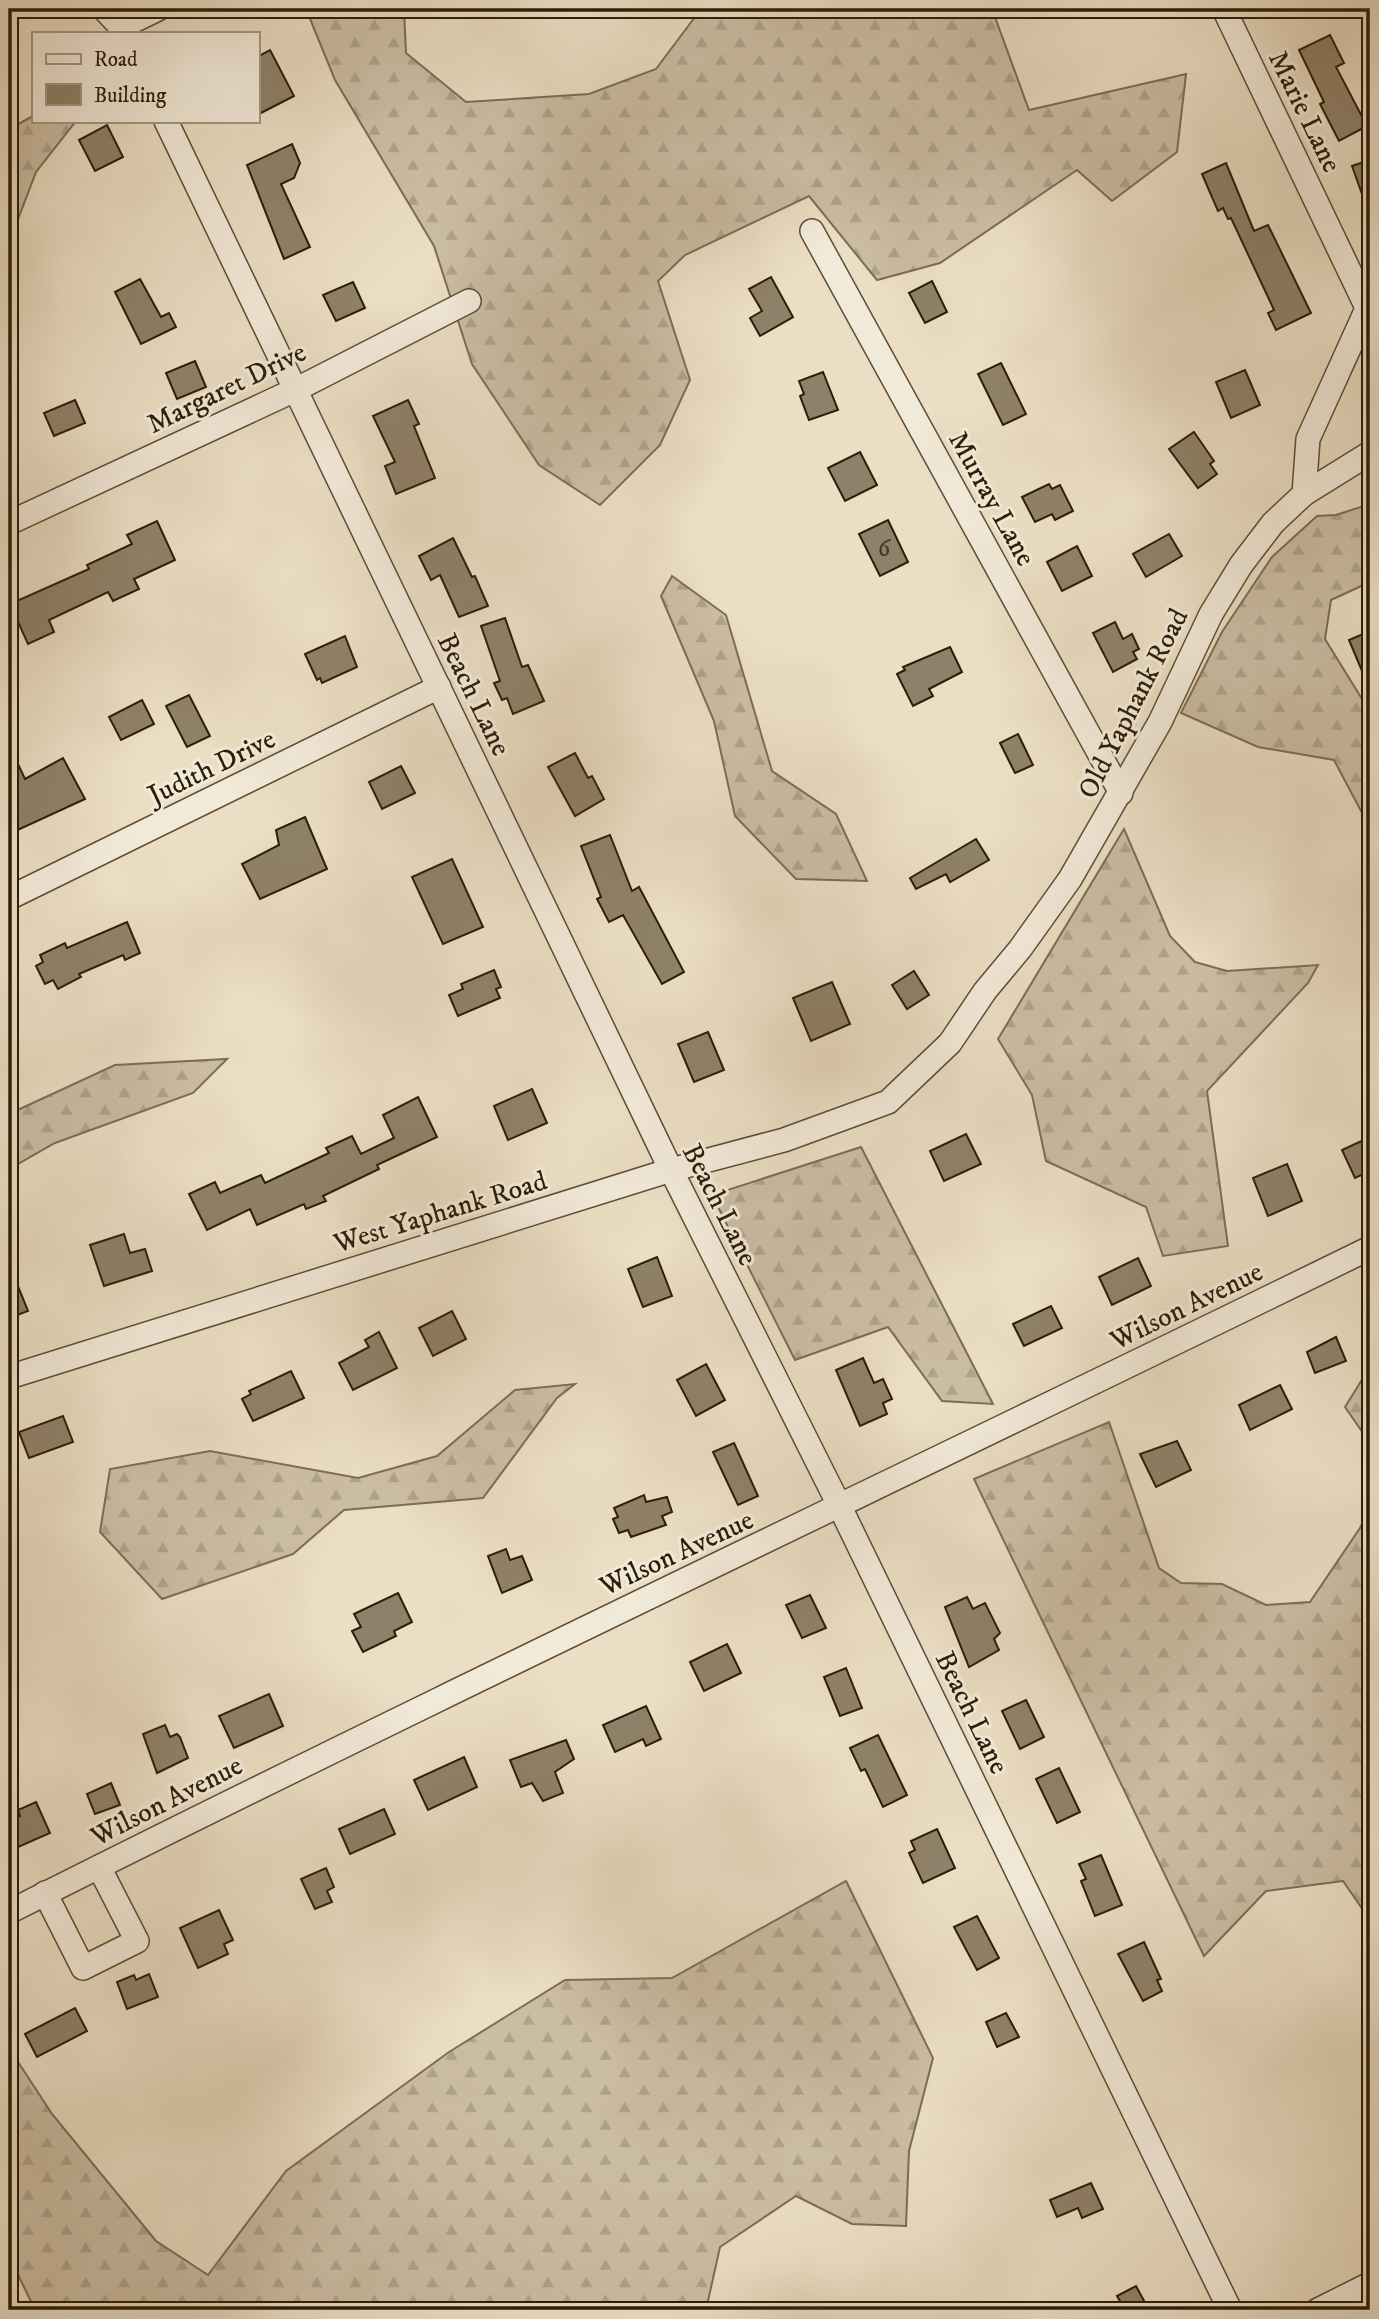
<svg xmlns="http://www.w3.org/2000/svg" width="1379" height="2319" viewBox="0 0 1379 2319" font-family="'IM FELL DW Pica',serif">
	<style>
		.forest { fill: url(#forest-firs); stroke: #7c6d56; stroke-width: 2 }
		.building { fill: #8f8169; stroke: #2c1d07; stroke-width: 2 }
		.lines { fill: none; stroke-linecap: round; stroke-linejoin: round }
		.minor-casing { stroke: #5c4d36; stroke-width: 26 }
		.minor { stroke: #f2ead9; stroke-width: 23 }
		.labels { text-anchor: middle; stroke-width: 6; stroke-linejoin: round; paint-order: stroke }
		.number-label { font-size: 24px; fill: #453620 }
		.street-label { font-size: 28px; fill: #2c1d07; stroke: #f2ead9 }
	</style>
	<defs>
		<pattern id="forest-firs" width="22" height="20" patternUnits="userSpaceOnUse" patternTransform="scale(1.75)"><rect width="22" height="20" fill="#cbbda4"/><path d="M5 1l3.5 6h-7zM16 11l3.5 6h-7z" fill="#aea28c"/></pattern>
	</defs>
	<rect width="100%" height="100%" fill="#ebdec4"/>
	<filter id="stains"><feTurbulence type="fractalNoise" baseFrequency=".00286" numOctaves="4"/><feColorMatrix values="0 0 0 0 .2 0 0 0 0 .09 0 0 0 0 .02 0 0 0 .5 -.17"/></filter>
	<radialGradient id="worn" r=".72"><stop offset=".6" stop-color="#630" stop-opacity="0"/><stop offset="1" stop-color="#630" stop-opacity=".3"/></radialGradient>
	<g class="forest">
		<path d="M 306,9 L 404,9 L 406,53 L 466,102 L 589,94 L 656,69 L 701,9 L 992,9 L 1029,110 L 1186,74 L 1177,152 L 1112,201 L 1077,170 L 940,263 L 877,280 L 809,196 L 685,255 L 658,281 L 690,380 L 660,445 L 600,505 L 539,465 L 472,364 L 434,246 L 335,80 Z"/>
		<path d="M 33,116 L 33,121 L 76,121 L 36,172 L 9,243 L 9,129 Z"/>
		<path d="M 1370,504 L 1370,582 L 1331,600 L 1325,639 L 1370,712 L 1370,828 L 1334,760 L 1258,747 L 1181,713 L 1222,632 L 1272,557 L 1317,516 L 1336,515 Z"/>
		<path d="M 672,576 L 726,615 L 772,771 L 836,814 L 867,881 L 796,879 L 735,816 L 714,721 L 661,596 Z"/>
		<path d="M 1124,829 L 1170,936 L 1195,962 L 1227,971 L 1318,965 L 1308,983 L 1207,1091 L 1228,1246 L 1163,1256 L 1146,1207 L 1046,1161 L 1032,1095 L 998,1039 Z"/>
		<path d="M 227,1059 L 193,1093 L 55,1143 L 9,1169 L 9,1114 L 115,1065 Z"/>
		<path d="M 861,1147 L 993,1404 L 942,1401 L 888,1327 L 795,1360 L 712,1195 Z"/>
		<path d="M 1370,1367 L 1370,1443 L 1345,1407 Z"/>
		<path d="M 575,1384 L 557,1398 L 483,1498 L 344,1510 L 293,1554 L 162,1599 L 100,1532 L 110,1469 L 210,1451 L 358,1478 L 437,1456 L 515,1390 Z"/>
		<path d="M 1109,1422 L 1159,1568 L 1181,1583 L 1222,1584 L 1266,1605 L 1310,1602 L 1360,1528 L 1370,1507 L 1370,1920 L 1343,1881 L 1266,1891 L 1204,1956 L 974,1479 Z"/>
		<path d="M 846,1881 L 933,2058 L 909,2151 L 906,2226 L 852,2224 L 796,2196 L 720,2247 L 706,2310 L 35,2310 L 9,2256 L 9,2048 L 52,2114 L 156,2241 L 208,2275 L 286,2171 L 449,2052 L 565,1980 L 672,1978 Z"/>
	</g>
	<g class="building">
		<path d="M 1330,35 L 1344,63 L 1336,67 L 1367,126 L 1339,141 L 1320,104 L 1324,102 L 1299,50 Z"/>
		<path d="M 270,50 L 294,96 L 257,115 L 257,57 Z"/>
		<path d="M 107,125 L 123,157 L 95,171 L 79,140 Z"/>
		<path d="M 292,144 L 300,163 L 294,178 L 281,184 L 310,247 L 284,259 L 247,165 Z"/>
		<path d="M 1370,160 L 1370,211 L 1368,211 L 1352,166 Z"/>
		<path d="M 1226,163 L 1254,231 L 1268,225 L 1311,313 L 1276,330 L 1268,313 L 1274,310 L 1231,218 L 1228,219 L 1223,208 L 1218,211 L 1202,174 Z"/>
		<path d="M 771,277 L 793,317 L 760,336 L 750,318 L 762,311 L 749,289 Z"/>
		<path d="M 140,279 L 161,317 L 169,313 L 176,327 L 141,344 L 115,292 Z"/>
		<path d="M 932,281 L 947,312 L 925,323 L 909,293 Z"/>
		<path d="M 353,282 L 365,308 L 336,321 L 323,295 Z"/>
		<path d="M 195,361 L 206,387 L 177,399 L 166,373 Z"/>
		<path d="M 1001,363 L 1026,414 L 1003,425 L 978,374 Z"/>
		<path d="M 1245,370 L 1260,405 L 1231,418 L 1216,382 Z"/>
		<path d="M 823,372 L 838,410 L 809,420 L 800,396 L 804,394 L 799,381 Z"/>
		<path d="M 75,400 L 85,423 L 54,436 L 44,413 Z"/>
		<path d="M 408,400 L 419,424 L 414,426 L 435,478 L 396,494 L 385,466 L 395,462 L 373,416 Z"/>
		<path d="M 1194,432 L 1214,461 L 1210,464 L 1217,474 L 1198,488 L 1169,449 Z"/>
		<path d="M 860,452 L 877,485 L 845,501 L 828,468 Z"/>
		<path d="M 1049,484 L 1052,489 L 1060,485 L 1073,511 L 1055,520 L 1052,514 L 1035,522 L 1022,497 Z"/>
		<path d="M 888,520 L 908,562 L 880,576 L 859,534 Z"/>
		<path d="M 157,521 L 175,560 L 134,579 L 139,589 L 113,601 L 108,592 L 49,620 L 54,632 L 28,644 L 10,604 L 89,569 L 87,565 L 132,544 L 127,535 Z"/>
		<path d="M 1169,534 L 1182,556 L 1146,577 L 1133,554 Z"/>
		<path d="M 453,538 L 472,577 L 475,576 L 488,606 L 459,617 L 440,575 L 431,580 L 419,556 Z"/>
		<path d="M 1077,546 L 1092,576 L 1062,591 L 1047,562 Z"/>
		<path d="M 505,618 L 522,667 L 528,665 L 544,701 L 513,714 L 507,698 L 502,700 L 494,683 L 500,681 L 481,626 Z"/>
		<path d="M 1115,622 L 1123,639 L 1132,634 L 1139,649 L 1133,652 L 1137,659 L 1113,672 L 1093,633 Z"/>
		<path d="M 1370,631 L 1370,690 L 1349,640 Z"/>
		<path d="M 345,636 L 357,667 L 322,683 L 320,678 L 317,680 L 305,654 Z"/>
		<path d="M 950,647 L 962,672 L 929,689 L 933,696 L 913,706 L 897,674 L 905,670 L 903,667 Z"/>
		<path d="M 189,695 L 210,736 L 187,747 L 166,706 Z"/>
		<path d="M 142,700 L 154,724 L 121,740 L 109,717 Z"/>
		<path d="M 1018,734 L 1033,765 L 1015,773 L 1000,743 Z"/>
		<path d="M 9,745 L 25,779 L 63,758 L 85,799 L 9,834 Z"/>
		<path d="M 575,753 L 588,778 L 592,776 L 604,799 L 575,816 L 548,767 Z"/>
		<path d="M 401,766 L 415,793 L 382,809 L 369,782 Z"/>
		<path d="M 305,817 L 327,869 L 260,899 L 242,864 L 279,845 L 276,830 Z"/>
		<path d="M 610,835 L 632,891 L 639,887 L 684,972 L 662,984 L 623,915 L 609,922 L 597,899 L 601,897 L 581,846 Z"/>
		<path d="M 976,839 L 989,860 L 950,882 L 946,874 L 916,889 L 910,878 Z"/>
		<path d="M 452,859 L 483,927 L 443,944 L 412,877 Z"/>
		<path d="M 127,922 L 140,953 L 125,960 L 123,955 L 79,974 L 81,977 L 58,989 L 53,980 L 45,984 L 36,966 L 43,962 L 40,955 L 65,943 L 67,948 Z"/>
		<path d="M 494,970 L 501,987 L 496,989 L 500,998 L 458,1016 L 449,995 L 463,989 L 461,984 Z"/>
		<path d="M 914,971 L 929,995 L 907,1009 L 892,985 Z"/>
		<path d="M 832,982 L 850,1024 L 811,1041 L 793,998 Z"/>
		<path d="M 708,1032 L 724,1070 L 694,1082 L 678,1044 Z"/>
		<path d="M 532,1089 L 547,1123 L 508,1140 L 494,1106 Z"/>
		<path d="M 418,1097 L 437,1137 L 377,1165 L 379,1169 L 323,1196 L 326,1201 L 306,1209 L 304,1204 L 257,1225 L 250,1209 L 207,1230 L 189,1194 L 215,1182 L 220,1193 L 261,1175 L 265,1183 L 329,1153 L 326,1148 L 352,1136 L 361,1154 L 394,1138 L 383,1115 Z"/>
		<path d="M 966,1134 L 981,1164 L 944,1181 L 930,1151 Z"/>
		<path d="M 1370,1137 L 1370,1171 L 1355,1178 L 1342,1150 Z"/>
		<path d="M 1287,1164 L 1302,1201 L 1268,1216 L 1253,1178 Z"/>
		<path d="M 124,1234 L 130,1253 L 145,1249 L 152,1271 L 104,1286 L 90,1245 Z"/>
		<path d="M 657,1257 L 672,1296 L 643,1307 L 628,1269 Z"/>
		<path d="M 1138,1258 L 1151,1286 L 1112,1305 L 1099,1277 Z"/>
		<path d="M 9,1264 L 28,1311 L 9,1318 Z"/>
		<path d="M 1051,1306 L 1062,1328 L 1024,1346 L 1013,1324 Z"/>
		<path d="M 452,1311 L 466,1339 L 433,1356 L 419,1328 Z"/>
		<path d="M 379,1332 L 397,1368 L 353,1390 L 339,1363 L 369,1347 L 365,1340 Z"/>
		<path d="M 1336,1337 L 1346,1361 L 1315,1373 L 1307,1352 Z"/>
		<path d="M 863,1358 L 874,1383 L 883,1379 L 892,1399 L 883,1403 L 887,1414 L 860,1426 L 836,1370 Z"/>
		<path d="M 706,1364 L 725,1400 L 696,1416 L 677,1380 Z"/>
		<path d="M 291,1371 L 304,1398 L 253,1421 L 242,1399 L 251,1394 L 249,1391 Z"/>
		<path d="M 1280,1385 L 1292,1409 L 1250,1430 L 1239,1405 Z"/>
		<path d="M 63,1416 L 73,1442 L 29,1458 L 19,1432 Z"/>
		<path d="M 1177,1441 L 1191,1470 L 1156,1487 L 1140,1454 Z"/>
		<path d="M 734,1443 L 758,1496 L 738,1505 L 713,1452 Z"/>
		<path d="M 644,1495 L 646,1502 L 667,1497 L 672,1512 L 662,1516 L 666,1525 L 631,1537 L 628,1530 L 619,1533 L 613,1519 L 618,1517 L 614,1508 Z"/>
		<path d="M 506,1549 L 510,1560 L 522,1556 L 532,1580 L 502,1593 L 488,1556 Z"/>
		<path d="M 398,1593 L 412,1622 L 394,1631 L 396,1636 L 363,1652 L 352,1631 L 361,1627 L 354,1614 Z"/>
		<path d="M 810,1595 L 826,1628 L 802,1638 L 786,1605 Z"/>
		<path d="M 967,1597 L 973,1609 L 985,1603 L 1000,1633 L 994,1639 L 999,1650 L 969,1667 L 945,1607 Z"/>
		<path d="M 727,1644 L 741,1673 L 704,1691 L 690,1662 Z"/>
		<path d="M 846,1668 L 862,1708 L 840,1716 L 824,1677 Z"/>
		<path d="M 269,1694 L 283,1726 L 234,1748 L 219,1716 Z"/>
		<path d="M 1026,1700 L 1044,1737 L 1020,1749 L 1002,1711 Z"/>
		<path d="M 646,1706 L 661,1739 L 646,1746 L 643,1739 L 615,1752 L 603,1725 Z"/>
		<path d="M 165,1725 L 170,1737 L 177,1734 L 180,1737 L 188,1758 L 157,1773 L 143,1734 Z"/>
		<path d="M 878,1735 L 907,1795 L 883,1807 L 865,1769 L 861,1771 L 850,1748 Z"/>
		<path d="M 566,1740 L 574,1759 L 555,1772 L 563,1793 L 543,1801 L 532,1783 L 521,1787 L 510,1760 Z"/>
		<path d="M 464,1757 L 477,1787 L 428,1810 L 414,1780 Z"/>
		<path d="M 1059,1768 L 1080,1812 L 1057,1823 L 1036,1779 Z"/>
		<path d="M 111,1783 L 120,1805 L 95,1814 L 87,1794 Z"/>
		<path d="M 36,1802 L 50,1833 L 9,1851 L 9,1821 L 20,1816 L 18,1810 Z"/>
		<path d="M 384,1809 L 395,1834 L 350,1854 L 339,1829 Z"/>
		<path d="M 937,1829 L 955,1868 L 923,1883 L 909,1853 L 915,1850 L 911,1841 Z"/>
		<path d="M 1101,1855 L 1122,1905 L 1095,1916 L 1081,1881 L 1086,1879 L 1079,1864 Z"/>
		<path d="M 326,1868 L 334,1887 L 327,1891 L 332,1902 L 315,1909 L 301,1879 Z"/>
		<path d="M 219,1910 L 233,1940 L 224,1944 L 228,1954 L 198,1968 L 180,1928 Z"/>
		<path d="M 977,1916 L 999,1958 L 977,1970 L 954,1927 Z"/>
		<path d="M 1144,1942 L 1161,1979 L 1157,1980 L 1162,1991 L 1143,2001 L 1118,1954 Z"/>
		<path d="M 149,1974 L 158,1997 L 127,2009 L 117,1982 L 134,1975 L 136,1980 Z"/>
		<path d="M 75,2008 L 87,2031 L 37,2057 L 25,2034 Z"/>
		<path d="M 1006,2013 L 1019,2037 L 997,2047 L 986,2022 Z"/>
		<path d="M 1091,2183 L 1103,2209 L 1082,2218 L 1078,2208 L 1057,2217 L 1050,2200 Z"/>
		<path d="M 1136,2286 L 1149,2310 L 1125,2310 L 1117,2296 Z"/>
	</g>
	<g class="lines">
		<defs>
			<g id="minor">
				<path d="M 104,9 L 121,27"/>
				<path d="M 1224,9 L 1370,314"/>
				<path d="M 121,27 L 158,9"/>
				<path d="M 166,121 L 671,1170 L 840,1507 L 1230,2310"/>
				<path d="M 812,231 L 1121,793"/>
				<path d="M 1304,494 L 1308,439 L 1370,302"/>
				<path d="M 9,523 L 297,389 L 469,301"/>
				<path d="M 9,898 L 439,687"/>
				<path d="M 9,1377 L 671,1170 L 784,1140 L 888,1102 L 950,1043 L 985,991 L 1020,949 L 1070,879 L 1160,722 L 1211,614 L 1241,565 L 1273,523 L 1304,494 L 1370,453"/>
				<path d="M 45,1893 L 83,1968 L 137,1941 L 99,1867"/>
				<path d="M 9,1912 C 460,1685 917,1470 1370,1248"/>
				<path d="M 1318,2310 L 1370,2284"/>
			</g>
		</defs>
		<use href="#minor" class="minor-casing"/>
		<use href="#minor" class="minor"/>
	</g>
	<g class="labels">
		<g class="number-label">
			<text x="884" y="556">6</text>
		</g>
		<g class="street-label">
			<text transform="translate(1306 111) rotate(64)" y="10">Marie Lane</text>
			<text transform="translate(226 387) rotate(-26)" y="10">Margaret Drive</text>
			<text transform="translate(993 498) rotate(61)" y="10">Murray Lane</text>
			<text transform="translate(475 694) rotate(64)" y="10">Beach Lane</text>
			<text transform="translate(1132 703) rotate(-63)" y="10">Old Yaphank Road</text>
			<text transform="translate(211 766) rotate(-26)" y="10">Judith Drive</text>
			<text transform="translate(721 1204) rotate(63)" y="10">Beach Lane</text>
			<text transform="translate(440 1211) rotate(-17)" y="10">West Yaphank Road</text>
			<text transform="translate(1186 1305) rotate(-26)" y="10">Wilson Avenue</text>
			<text transform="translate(676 1552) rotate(-25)" y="10">Wilson Avenue</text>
			<text transform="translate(973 1712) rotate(64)" y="10">Beach Lane</text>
			<text transform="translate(166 1800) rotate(-27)" y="10">Wilson Avenue</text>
		</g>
	</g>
	<rect width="1379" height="2319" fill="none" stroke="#ebdec4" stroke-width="35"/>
	<rect x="10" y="10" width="1358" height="2298" fill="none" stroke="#2c1d07" stroke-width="3.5"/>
	<rect x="18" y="18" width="1344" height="2284" fill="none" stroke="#2c1d07" stroke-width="2"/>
	<rect x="32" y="32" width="228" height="91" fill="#f2ead9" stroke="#a39885" stroke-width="2"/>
	<rect x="46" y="54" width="35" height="10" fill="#f2ead9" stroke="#a39885" stroke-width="2"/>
	<text x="94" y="66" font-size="21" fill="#2c1d07">Road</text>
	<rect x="46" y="84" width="35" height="21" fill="#8f8169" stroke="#a39885" stroke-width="2"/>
	<text x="94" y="102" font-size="21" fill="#2c1d07">Building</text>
	<rect width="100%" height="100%" filter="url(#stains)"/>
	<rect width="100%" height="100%" fill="url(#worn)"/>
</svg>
